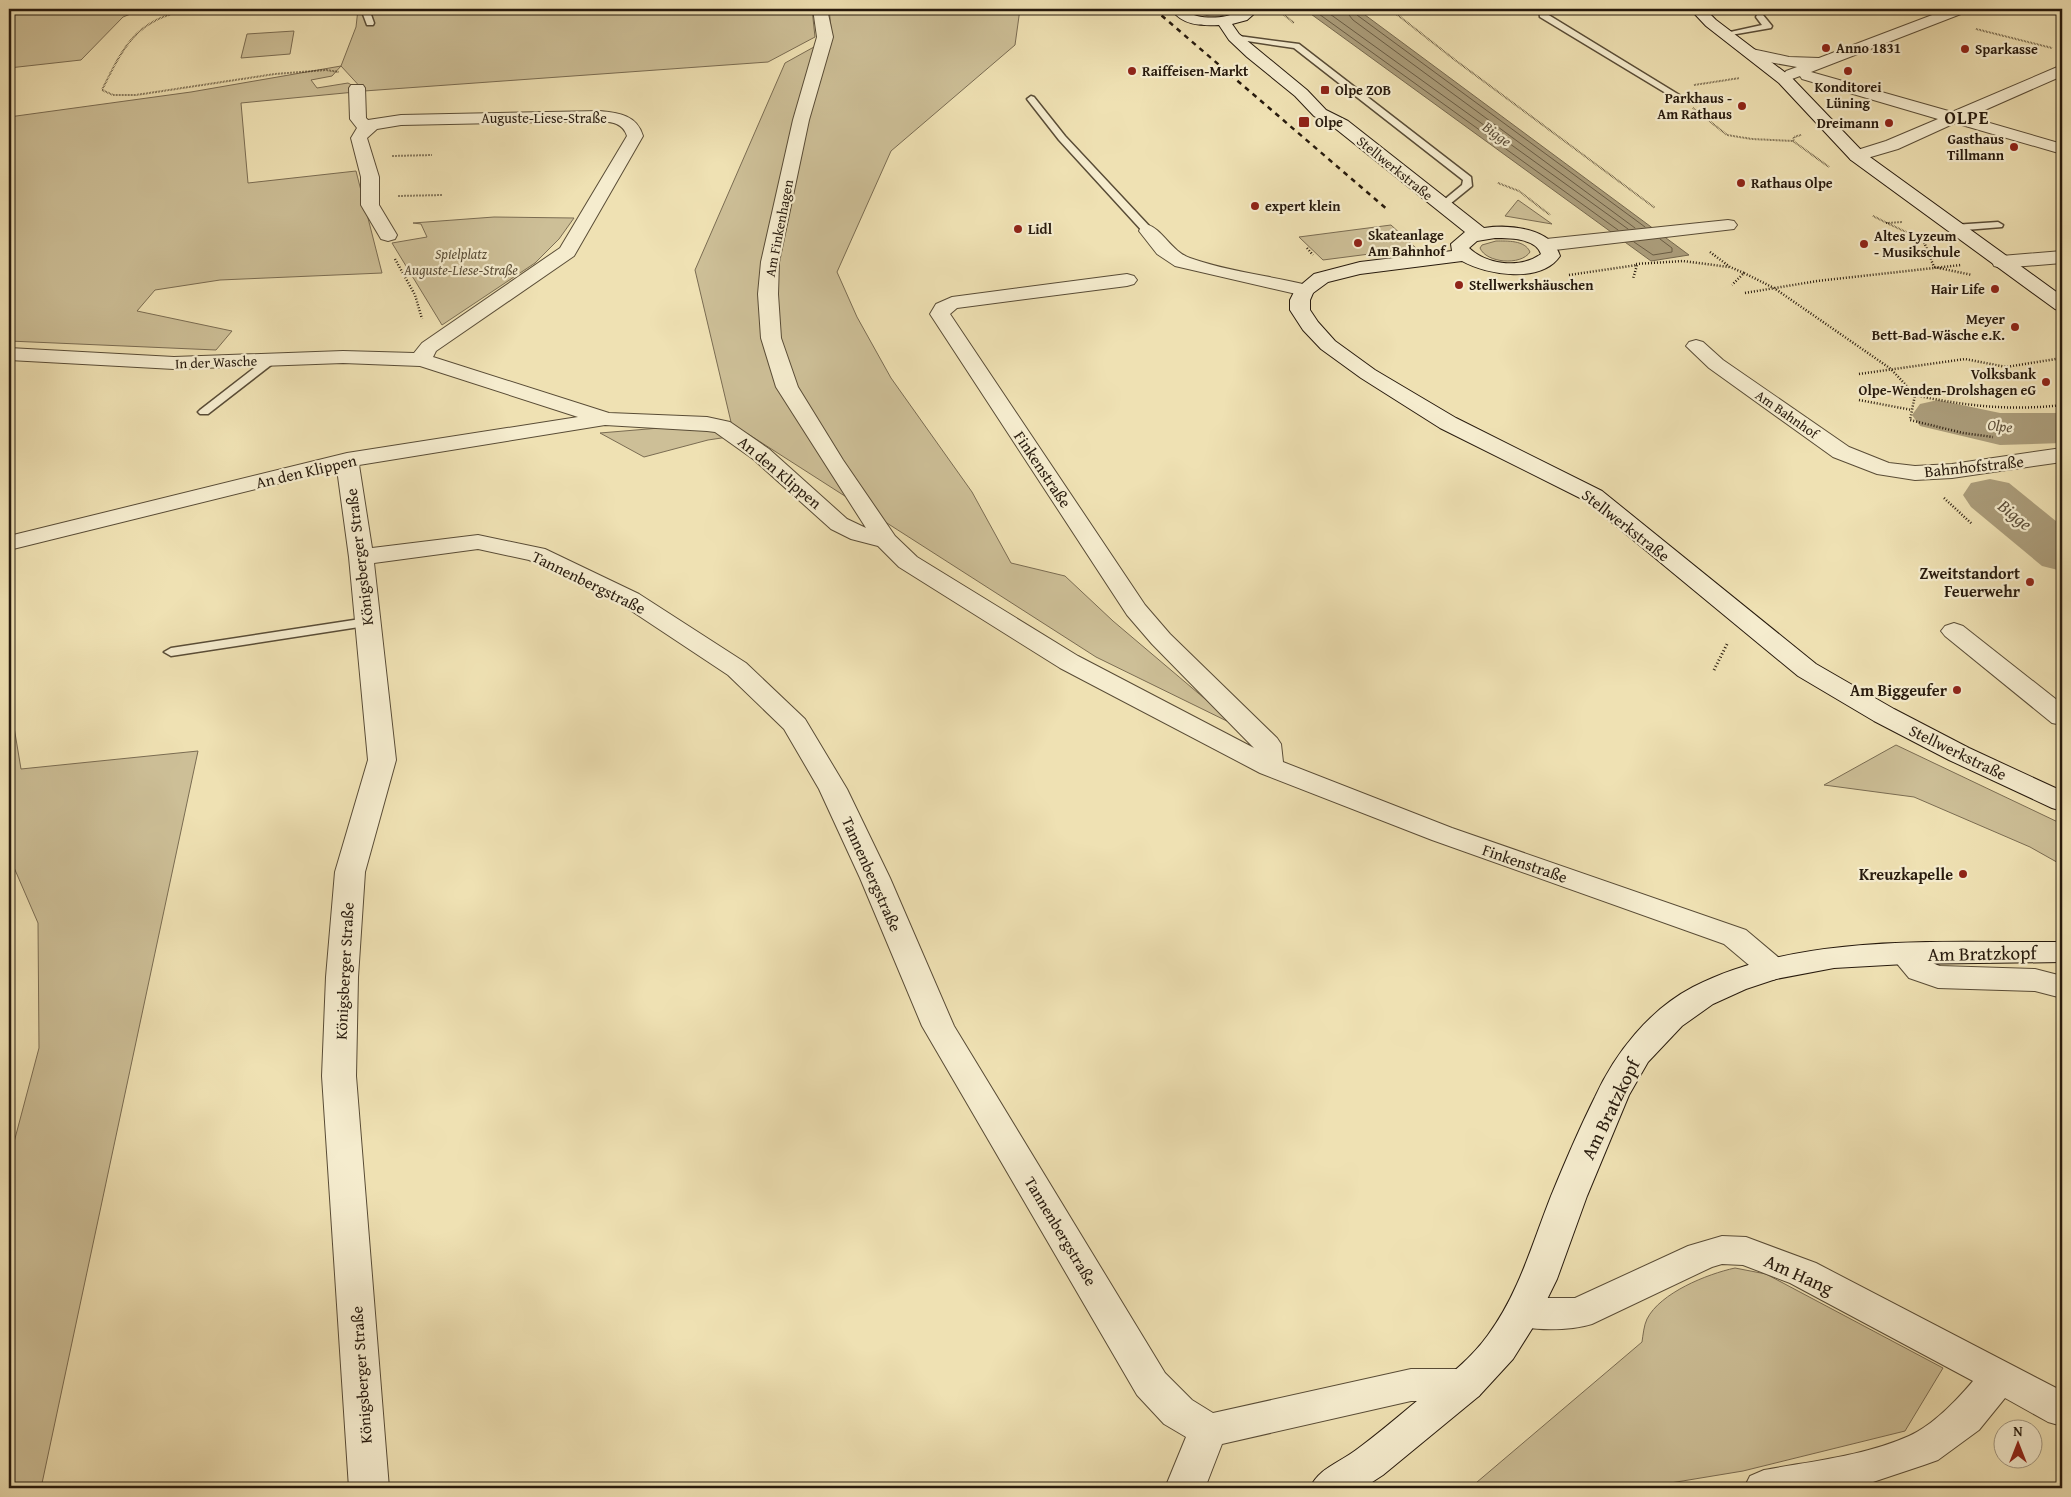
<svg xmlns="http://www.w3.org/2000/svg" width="2071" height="1497" viewBox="0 0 2071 1497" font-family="'Gentium Book Plus',serif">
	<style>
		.green { fill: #cdbf97; stroke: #7a6c52 }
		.water { fill: #ab9d7b; stroke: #76694f }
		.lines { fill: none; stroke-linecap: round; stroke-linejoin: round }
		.shore { stroke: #695c44; stroke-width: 1 }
		.river { fill: #ab9d7b; fill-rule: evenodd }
		.lane-casing { stroke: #594c36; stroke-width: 3 }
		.street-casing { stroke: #594c36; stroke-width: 2 }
		.secondary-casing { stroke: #271a0d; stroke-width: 2 }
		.path-far2 { stroke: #271a0d; stroke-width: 2; stroke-dasharray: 0.5 1; stroke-linecap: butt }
		.path-far1 { stroke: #271a0d; stroke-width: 2.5; stroke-dasharray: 1 2; stroke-linecap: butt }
		.path { stroke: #271a0d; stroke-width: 3; stroke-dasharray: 1 2.5; stroke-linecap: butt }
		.lane { fill: #f5ecce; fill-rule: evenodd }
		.street { fill: #f5ecce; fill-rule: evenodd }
		.secondary { fill: #f5ecce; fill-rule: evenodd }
		.rail { stroke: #271a0d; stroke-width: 2.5; stroke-dasharray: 5 5; stroke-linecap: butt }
		.poi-dot { fill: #8f2418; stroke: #f5ecce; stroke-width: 2 }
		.labels { text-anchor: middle; stroke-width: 4.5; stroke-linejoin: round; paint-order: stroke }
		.far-poi-label { font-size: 14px; font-weight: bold; fill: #271a0d; stroke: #f5ecce; text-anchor: start }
		.far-street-label { font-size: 14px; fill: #271a0d; stroke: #f5ecce }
		.far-park-label { font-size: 14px; font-style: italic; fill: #594c36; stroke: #f5ecce }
		.far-water-label { font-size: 15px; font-style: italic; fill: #5c4e39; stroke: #f5ecce }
		.street-label { font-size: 16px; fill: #271a0d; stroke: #f5ecce }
		.poi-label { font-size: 16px; font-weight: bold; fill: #271a0d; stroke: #f5ecce; text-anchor: end }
		.far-district-label { font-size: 18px; font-weight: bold; letter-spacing: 1px; fill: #271a0d; stroke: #f5ecce }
		.water-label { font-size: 18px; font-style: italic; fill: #5c4e39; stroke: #f5ecce }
		.near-street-label { font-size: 19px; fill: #271a0d; stroke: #f5ecce }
	</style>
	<rect width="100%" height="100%" fill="#efe1b3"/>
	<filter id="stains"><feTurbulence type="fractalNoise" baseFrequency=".004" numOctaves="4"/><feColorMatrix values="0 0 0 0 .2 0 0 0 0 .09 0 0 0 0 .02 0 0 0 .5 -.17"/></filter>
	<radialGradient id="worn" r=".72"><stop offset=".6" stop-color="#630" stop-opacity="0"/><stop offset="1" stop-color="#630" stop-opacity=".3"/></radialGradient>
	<g class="green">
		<path d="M 9,9 L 143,9 L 123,17 L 81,60 L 9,68 Z"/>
		<path d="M 358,9 L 812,9 L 815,37 L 768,62 L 364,91 L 341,66 L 332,76 L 311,80 L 317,88 L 348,83 L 357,88 L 355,92 L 241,103 L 248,183 L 356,171 L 382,273 L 220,280 L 155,290 L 137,311 L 232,331 L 216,350 L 9,341 L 9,117 L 191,92 L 341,66 L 356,27 Z"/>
		<path d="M 829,9 L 1020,9 L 1015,45 L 891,151 L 837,272 L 857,317 L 891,378 L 972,492 L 1011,563 L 1065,576 L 1113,621 L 1237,726 L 1096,657 L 748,434 L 708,440 L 644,457 L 600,433 L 731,422 L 695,270 L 785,63 L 832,37 Z"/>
		<path d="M 1194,9 L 1230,9 L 1232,12 C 1222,18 1208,17 1197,13 Z"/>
		<path d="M 294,31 L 290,54 L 241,58 L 247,34 Z"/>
		<path d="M 1518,200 L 1552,224 L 1505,216 Z"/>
		<path d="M 494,217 L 574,218 L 559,239 L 535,263 L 442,325 L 392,243 L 427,237 L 421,224 L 413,223 Z"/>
		<path d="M 1391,225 L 1416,248 L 1323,260 L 1299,237 Z"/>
		<path d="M 1496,241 C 1507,241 1525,240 1530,252 C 1521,266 1486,263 1480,248 L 1482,245 Z"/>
		<path d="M 9,697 L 21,769 L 198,751 L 41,1488 L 9,1488 L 9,1161 L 39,1048 L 38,923 L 9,856 Z"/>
		<path d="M 1896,745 L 2062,824 L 2062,865 L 2030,847 L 1914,797 L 1824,785 Z"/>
		<path d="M 1735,1268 L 1766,1274 L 1943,1368 L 1905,1431 L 1743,1471 L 1640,1488 L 1470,1488 L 1642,1342 C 1643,1335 1644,1325 1647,1319 C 1660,1293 1707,1274 1735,1268 Z"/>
	</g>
	<path class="water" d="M 1304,9 L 1357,9 L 1689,255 L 1651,261 Z"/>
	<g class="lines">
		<g class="shore">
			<path d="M 1312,9 L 1618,230"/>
			<path d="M 1323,9 L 1628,229"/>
			<path d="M 1348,9 L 1349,15 L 1353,20 L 1635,228"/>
			<path d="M 1354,9 L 1357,15 L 1645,227"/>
			<path d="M 1634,242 L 1653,255 L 1672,252 L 1672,248 L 1660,239"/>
		</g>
		<g class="river">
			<path d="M 1938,400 L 2000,413 L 2062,413 L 2062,443 L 2000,445 L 1920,426 L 1912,415 L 1920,404 Z"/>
			<path d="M 1990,479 L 2009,483 L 2062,526 L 2062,571 L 2042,566 L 1971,507 L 1963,495 L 1971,483 Z"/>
		</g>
		<defs>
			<g id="lane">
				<path d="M 361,9 L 369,9 L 374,23 L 373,25 L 367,25 Z"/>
				<path d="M 1539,9 L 1547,9 L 1547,14 L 1681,96 L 1674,98 L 1540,17 Z"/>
				<path d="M 1757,15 L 1763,15 L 1772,26 L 1771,28 L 1725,36 L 1721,34 L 1762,25 L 1756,17 Z"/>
				<path d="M 1231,35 L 1299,44 L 1471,177 L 1472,186 L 1445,208 L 1439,208 L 1439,204 L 1462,185 L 1463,180 L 1294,48 L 1234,39 L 1231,39 Z"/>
				<path d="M 1031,96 L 1034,97 L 1065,136 L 1152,229 L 1152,233 L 1144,233 L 1059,140 L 1027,99 Z"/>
				<path d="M 1998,222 L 2003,225 L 2002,227 L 1953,231 L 1948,228 L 1953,225 Z"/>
				<path d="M 271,357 L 277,360 L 275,362 L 208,414 L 200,414 L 198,412 L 200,410 L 267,358 Z"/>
				<path d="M 367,618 L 374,622 L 372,625 L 171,656 L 164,652 L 171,648 Z"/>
			</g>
			<g id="street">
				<path d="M 813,9 L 827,9 L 833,37 L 809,120 L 779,262 L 778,294 L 781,338 L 798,387 L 843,460 L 895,536 L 917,557 L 1078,656 L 1254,748 L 1152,644 L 1127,615 L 930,314 L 936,304 L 952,297 L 1127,274 L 1134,276 L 1137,280 L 1134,284 L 1127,286 L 957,308 L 950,314 L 1145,605 L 1170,634 L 1277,738 L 1281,744 L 1283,762 L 1452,828 L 1746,930 L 1784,962 L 1789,969 L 1784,976 L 1773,980 L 1762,976 L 1724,944 L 1432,840 L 1260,773 L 1060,668 L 899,567 L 878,546 L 851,539 L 831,529 L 753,459 L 715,432 L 707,431 L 605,425 L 359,465 L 372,548 L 478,535 L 545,549 L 639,594 L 746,663 L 805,719 L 847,789 L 890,878 L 954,1026 L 1165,1373 L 1192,1400 L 1213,1413 L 1411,1369 L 1465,1369 L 1479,1374 L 1484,1385 L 1479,1396 L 1465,1401 L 1411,1401 L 1222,1444 L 1205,1488 L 1165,1488 L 1186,1437 L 1164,1424 L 1137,1395 L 922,1026 L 860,878 L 819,789 L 784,729 L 728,675 L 621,604 L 529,560 L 478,549 L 374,563 L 396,760 L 365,872 L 358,977 L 356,1076 L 389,1488 L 349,1488 L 322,1076 L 326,977 L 335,872 L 368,760 L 349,557 L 337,469 L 9,550 L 9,536 L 347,453 L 578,417 L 420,366 L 343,363 L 174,369 L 9,360 L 9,348 L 174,357 L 343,351 L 414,353 L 422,343 L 560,248 L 627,136 C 623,123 612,122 600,121 L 401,125 L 377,129 L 367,138 L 379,177 L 379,205 L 397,235 L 395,239 L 388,241 L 381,239 L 361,205 L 361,177 L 351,138 L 357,128 L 350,119 L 349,88 L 351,85 L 363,85 L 365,88 L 366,118 L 368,120 L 401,115 L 600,111 C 619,113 637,115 643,136 L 574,256 L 436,351 L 433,357 L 609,413 L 707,417 L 730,422 L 769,449 L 847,519 L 866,528 L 776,387 L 761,338 L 758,294 L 761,262 L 793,120 L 817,37 Z"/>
				<path d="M 1948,9 L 1968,9 L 1966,12 L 1811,72 L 1952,112 L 2062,65 L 2062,76 L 1969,117 L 2062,144 L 2062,154 L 1955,123 L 1898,149 L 1857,161 L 1851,160 L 1848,156 L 1851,152 L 1886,141 L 1938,119 L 1802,79 L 1800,76 L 1792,79 L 1786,77 L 1784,74 L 1786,71 L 1797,67 L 1752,59 L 1747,57 L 1744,54 L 1747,51 L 1752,49 L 1789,57 L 1819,58 Z"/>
				<path d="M 1728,220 L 1734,221 L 1737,225 L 1734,229 L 1546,251 L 1539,249 L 1537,245 L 1539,241 L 1546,239 Z"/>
				<path d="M 1148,225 C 1162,229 1172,252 1190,258 C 1229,272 1272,276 1312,286 L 1315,290 L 1312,294 L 1305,296 L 1175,266 L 1157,254 L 1139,231 L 1141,227 Z"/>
				<path d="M 2062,251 L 2062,263 L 2001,268 L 1994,266 L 1992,262 L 1994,258 L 2001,256 Z"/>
				<path d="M 1696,340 L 1703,342 L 1723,360 L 1849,447 L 1889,463 L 1915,466 L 1952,464 L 2062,448 L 2062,462 L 1952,478 L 1915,480 L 1877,474 L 1833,457 L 1709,368 L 1686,346 L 1689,342 Z"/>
				<path d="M 1954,623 L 1963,626 L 2062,704 L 2062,725 L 2052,723 L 1945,636 L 1941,631 L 1945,626 Z"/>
				<path d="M 1905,944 C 1923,949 1924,961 1940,966 L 2035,969 L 2062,976 L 2062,998 L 2035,991 L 1938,988 L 1909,978 L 1889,954 L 1894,947 Z"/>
				<path d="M 1722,1236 L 1746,1237 L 1816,1263 L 2062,1391 L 2062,1426 L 2048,1422 L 2005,1398 L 1979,1430 L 1938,1460 L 1924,1465 L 1867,1484 L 1847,1488 L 1744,1488 L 1750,1476 L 1764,1470 C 1812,1461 1864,1456 1909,1436 C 1932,1426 1957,1400 1973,1381 L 1790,1283 L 1743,1265 L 1722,1264 L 1712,1267 L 1592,1324 C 1570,1331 1531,1331 1509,1324 L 1503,1313 L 1509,1302 L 1522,1298 L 1575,1298 L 1688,1246 Z"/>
			</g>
			<g id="secondary">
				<path d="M 1171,9 C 1186,8 1184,13 1197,16 C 1210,19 1228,18 1240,11 L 1240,9 L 1254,9 L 1255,13 L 1247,20 L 1232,24 L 1239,34 L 1307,90 L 1326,110 L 1348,121 L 1484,228 C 1509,224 1552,228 1560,256 C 1541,284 1487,275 1462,261 L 1360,274 L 1328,282 L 1313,293 L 1310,300 L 1310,310 L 1318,322 L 1335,341 L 1375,370 L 1456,418 L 1602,491 L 1816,664 L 1894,709 L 1969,748 L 2062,791 L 2062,811 L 2052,808 L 1949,760 L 1874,721 L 1798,676 L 1586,501 L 1440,428 L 1361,378 L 1321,349 L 1303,330 L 1290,310 L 1290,300 L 1295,290 L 1314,274 L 1360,262 L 1452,251 L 1451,244 L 1465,232 L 1336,129 L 1314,116 L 1295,96 L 1247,57 L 1229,40 L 1219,25 C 1200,26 1182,25 1171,9 ZM 1495,238 C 1509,238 1536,238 1541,254 C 1521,269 1487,265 1469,248 L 1477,241 Z"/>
				<path d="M 1690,9 L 1705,9 L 1716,20 L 1791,77 L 1863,152 L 2062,296 L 2062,311 L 2055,309 L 1851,160 L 1779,83 L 1706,26 Z"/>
				<path d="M 2062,942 L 2062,962 L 1905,964 L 1834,968 L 1776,979 L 1746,989 L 1713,1004 L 1682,1026 L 1648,1062 L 1629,1095 L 1587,1196 L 1557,1279 L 1535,1324 L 1513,1359 L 1479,1396 L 1383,1475 L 1363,1488 L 1310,1488 C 1319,1468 1339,1463 1356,1450 C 1375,1436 1394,1420 1412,1405 C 1438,1384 1468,1363 1488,1335 C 1519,1293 1532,1244 1551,1196 C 1565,1162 1579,1129 1595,1097 C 1615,1053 1649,1010 1693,987 C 1800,932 1944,943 2062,942 Z"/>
			</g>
		</defs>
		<use href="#lane" class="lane-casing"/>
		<use href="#street" class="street-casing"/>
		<use href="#secondary" class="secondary-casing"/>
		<g class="path-far2">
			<path d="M 193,9 C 138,18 125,43 102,90 L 113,95 L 136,95 L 275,74 L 326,70 L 339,72"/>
			<path d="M 1277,9 L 1294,23"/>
			<path d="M 1390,9 L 1455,60 L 1655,208"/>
			<path d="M 1976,29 L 2052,48"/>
			<path d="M 1694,85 L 1740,78"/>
			<path d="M 1693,108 L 1727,135 L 1752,139 L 1793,141"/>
			<path d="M 1801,135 L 1794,137 L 1793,141 L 1829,167"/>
			<path d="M 392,156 L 432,155"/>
			<path d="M 1498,183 L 1519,191 L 1550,215"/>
			<path d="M 398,196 L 442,195"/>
			<path d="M 1873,216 L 1887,223"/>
			<path d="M 1902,222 L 1887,223 L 1923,240 L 1924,244"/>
		</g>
		<g class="path-far1">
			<path d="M 1924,242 L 1934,267 L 1972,275"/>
			<path d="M 1307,248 L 1313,255"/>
			<path d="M 1710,252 L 1730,267 L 1744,273 L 1732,285"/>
			<path d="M 395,259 L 415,295 L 422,319"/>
			<path d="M 1636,264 L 1683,261 L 1729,267"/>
			<path d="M 1744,273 L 1774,288 L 1891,369 L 1915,395 L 1910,420 L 1963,433 L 1993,437"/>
			<path d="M 1569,275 L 1637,265 L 1633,279"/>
			<path d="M 1745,293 L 1817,281 L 1961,265"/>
			<path d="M 1859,374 L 1965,359 L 2006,367 L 2062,358"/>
			<path d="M 1915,395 C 1964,406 2012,411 2062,405"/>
			<path d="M 1859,400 L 1912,410"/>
			<path d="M 1944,498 L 1972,524"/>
		</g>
		<path class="path" d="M 1714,670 L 1728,642"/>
		<use href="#lane" class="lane"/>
		<use href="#street" class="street"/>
		<use href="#secondary" class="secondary"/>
		<path class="rail" d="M 1154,9 L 1389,211"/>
	</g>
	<g class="poi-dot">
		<circle cx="1826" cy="48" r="5"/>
		<circle cx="1965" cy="49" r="5"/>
		<circle cx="1132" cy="71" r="5"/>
		<circle cx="1848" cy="71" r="5"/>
		<rect x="1320" y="85" width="10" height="10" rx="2.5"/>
		<circle cx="1742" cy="106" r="5"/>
		<rect x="1298" y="116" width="12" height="12" rx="2.5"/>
		<circle cx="1889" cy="123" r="5"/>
		<circle cx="2014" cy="147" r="5"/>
		<circle cx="1741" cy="183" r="5"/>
		<circle cx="1255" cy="206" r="5"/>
		<circle cx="1018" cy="229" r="5"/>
		<circle cx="1358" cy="243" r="5"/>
		<circle cx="1864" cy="244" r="5"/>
		<circle cx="1459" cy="285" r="5"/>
		<circle cx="1995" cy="289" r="5"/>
		<circle cx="2015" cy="327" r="5"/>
		<circle cx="2046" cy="382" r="5"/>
		<circle cx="2030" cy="582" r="5"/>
		<circle cx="1957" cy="690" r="5"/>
		<circle cx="1963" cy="874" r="5"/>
	</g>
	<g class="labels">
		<g class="far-poi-label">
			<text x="1836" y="53">Anno 1831</text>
			<text x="1975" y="54">Sparkasse</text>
			<text x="1142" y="76">Raiffeisen-Markt</text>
			<text x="1848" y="92" text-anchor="middle">Konditorei<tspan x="1848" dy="16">Lüning</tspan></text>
			<text x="1335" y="95">Olpe ZOB</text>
			<text x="1732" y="103" text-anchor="end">Parkhaus -<tspan x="1732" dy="16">Am Rathaus</tspan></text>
			<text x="1315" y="127">Olpe</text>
			<text x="1879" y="128" text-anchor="end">Dreimann</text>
			<text x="2004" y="144" text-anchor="end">Gasthaus<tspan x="2004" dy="16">Tillmann</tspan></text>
			<text x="1751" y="188">Rathaus Olpe</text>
			<text x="1265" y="211">expert klein</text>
			<text x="1028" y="234">Lidl</text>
			<text x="1368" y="240">Skateanlage<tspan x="1368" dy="16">Am Bahnhof</tspan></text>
			<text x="1874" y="241">Altes Lyzeum<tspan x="1874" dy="16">- Musikschule</tspan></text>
			<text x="1469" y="290">Stellwerkshäuschen</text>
			<text x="1985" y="294" text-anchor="end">Hair Life</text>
			<text x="2005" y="324" text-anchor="end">Meyer<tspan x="2005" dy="16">Bett-Bad-Wäsche e.K.</tspan></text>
			<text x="2036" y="379" text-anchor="end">Volksbank<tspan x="2036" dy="16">Olpe-Wenden-Drolshagen eG</tspan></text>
		</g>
		<g class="far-street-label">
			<text x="544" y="123">Auguste-Liese-Straße</text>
			<text transform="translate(1395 168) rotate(39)" y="5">Stellwerkstraße</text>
			<text transform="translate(779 228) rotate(-79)" y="5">Am Finkenhagen</text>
			<text transform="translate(216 362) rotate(-2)" y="5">In der Wasche</text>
			<text transform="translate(1787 414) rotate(35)" y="5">Am Bahnhof</text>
		</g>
		<g class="far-park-label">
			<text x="461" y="259">Spielplatz<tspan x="461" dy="16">Auguste-Liese-Straße</tspan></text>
		</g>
		<g class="far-water-label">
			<text transform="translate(1497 134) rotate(36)" y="5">Bigge</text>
			<text transform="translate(2000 426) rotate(6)" y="5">Olpe</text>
		</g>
		<g class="street-label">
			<text transform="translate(1974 466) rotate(-6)" y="6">Bahnhofstraße</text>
			<text transform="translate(1043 469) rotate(56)" y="6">Finkenstraße</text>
			<text transform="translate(306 471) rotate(-13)" y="6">An den Klippen</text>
			<text transform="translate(780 472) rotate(40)" y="6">An den Klippen</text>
			<text transform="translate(1626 525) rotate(38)" y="6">Stellwerkstraße</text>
			<text transform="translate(359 557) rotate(-97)" y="6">Königsberger Straße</text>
			<text transform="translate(589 582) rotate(26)" y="6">Tannenbergstraße</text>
			<text transform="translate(1958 752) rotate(26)" y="6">Stellwerkstraße</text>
			<text transform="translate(1525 863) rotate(19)" y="6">Finkenstraße</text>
			<text transform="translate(872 874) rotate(66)" y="6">Tannenbergstraße</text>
			<text transform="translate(344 971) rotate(-87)" y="6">Königsberger Straße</text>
			<text transform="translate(1061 1231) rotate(59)" y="6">Tannenbergstraße</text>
			<text transform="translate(361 1375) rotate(-94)" y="6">Königsberger Straße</text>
		</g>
		<g class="poi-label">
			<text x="2020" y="579">Zweitstandort<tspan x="2020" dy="18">Feuerwehr</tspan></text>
			<text x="1947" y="696">Am Biggeufer</text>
			<text x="1953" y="880">Kreuzkapelle</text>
		</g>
		<g class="far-district-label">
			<text x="1967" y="124">OLPE</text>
		</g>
		<g class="water-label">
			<text transform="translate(2015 515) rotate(39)" y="6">Bigge</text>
		</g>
		<g class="near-street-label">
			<text transform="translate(1982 953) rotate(-1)" y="7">Am Bratzkopf</text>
			<text transform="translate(1610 1109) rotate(-64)" y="7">Am Bratzkopf</text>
			<text transform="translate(1799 1274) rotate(24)" y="7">Am Hang</text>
		</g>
	</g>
	<rect width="2071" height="1497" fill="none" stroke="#efe1b3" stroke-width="30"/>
	<rect x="10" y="10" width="2051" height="1477" fill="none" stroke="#271a0d" stroke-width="2.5"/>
	<rect x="15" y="15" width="2041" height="1467" fill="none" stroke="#271a0d"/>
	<g transform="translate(2018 1444)"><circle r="24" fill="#f5ecce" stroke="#a39881"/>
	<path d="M0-4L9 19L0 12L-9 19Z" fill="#8f2418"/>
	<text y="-8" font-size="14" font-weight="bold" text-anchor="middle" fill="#271a0d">N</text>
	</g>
	<rect width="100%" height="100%" filter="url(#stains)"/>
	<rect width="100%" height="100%" fill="url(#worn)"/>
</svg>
